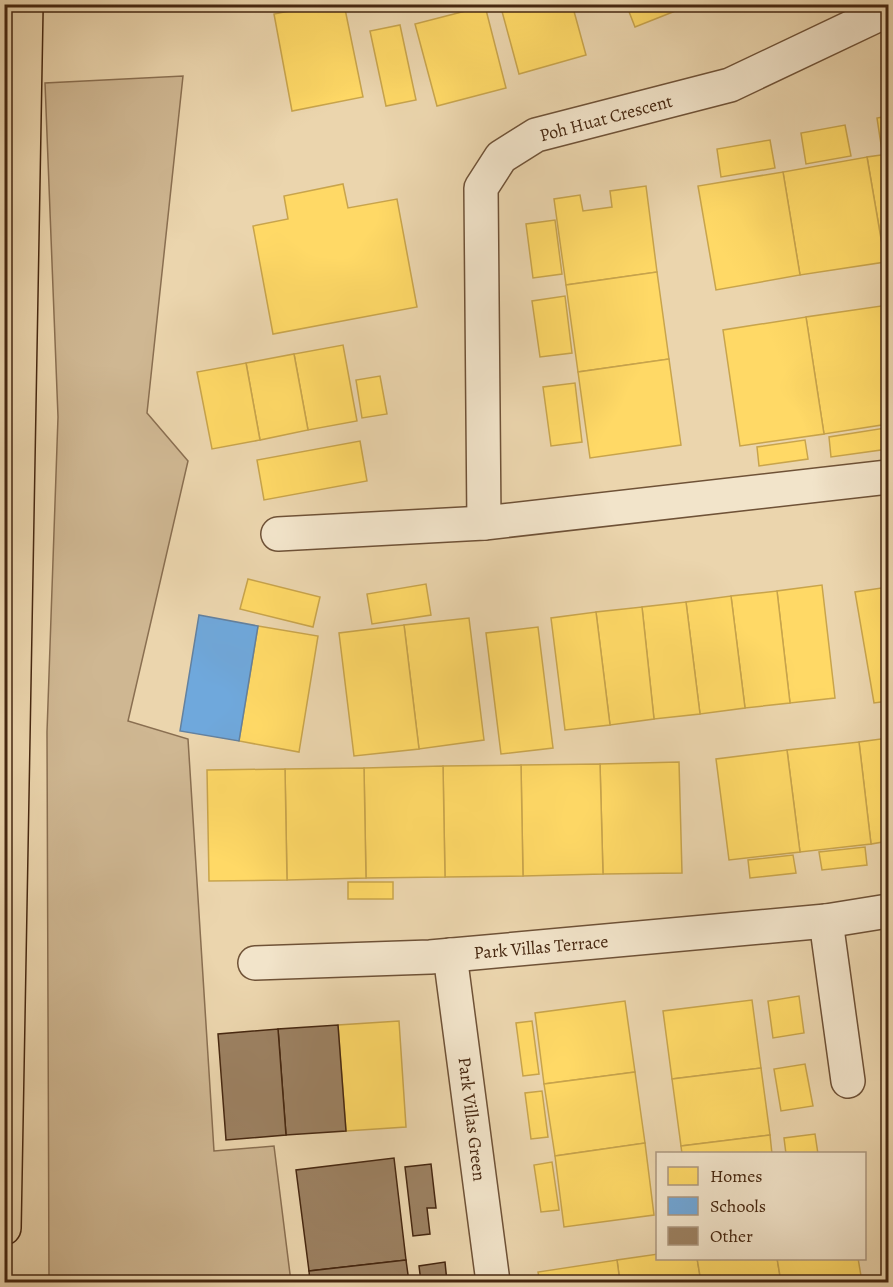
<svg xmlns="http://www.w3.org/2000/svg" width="893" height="1287" viewBox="0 0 893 1287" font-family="Alegreya,serif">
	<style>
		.green { fill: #cfb792; stroke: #8a6f51; stroke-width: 1.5 }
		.homes { fill: #ffd966; stroke: #c8a44c; stroke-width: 1.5 }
		.schools { fill: #6fa8dc; stroke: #63819f; stroke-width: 1.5 }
		.building { fill: #9c8162; stroke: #462710; stroke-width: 1.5 }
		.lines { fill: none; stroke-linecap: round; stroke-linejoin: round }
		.minor-casing { stroke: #6f5237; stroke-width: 36 }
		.trunk-casing { stroke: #462710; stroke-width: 36 }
		.minor { stroke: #f2e4ca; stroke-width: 33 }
		.trunk { stroke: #ebd5ad; stroke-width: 33 }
		.labels { text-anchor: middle; stroke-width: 6; stroke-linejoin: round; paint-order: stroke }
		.street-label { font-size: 18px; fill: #462710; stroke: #f2e4ca }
	</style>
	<rect width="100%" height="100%" fill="#ebd5ad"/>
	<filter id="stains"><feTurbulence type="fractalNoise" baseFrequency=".00333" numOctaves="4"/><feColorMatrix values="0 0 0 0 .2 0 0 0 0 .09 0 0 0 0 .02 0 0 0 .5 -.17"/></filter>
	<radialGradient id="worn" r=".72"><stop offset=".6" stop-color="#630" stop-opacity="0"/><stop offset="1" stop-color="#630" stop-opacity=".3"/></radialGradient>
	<path class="green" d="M 183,76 L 147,413 L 188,461 L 128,721 L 188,739 L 214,1151 L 274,1146 L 291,1282 L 49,1282 L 47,732 L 58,417 L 45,83 Z"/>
	<g class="homes">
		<path d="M 325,4 L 344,4 L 363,97 L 292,111 L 274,14 Z"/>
		<path d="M 500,4 L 572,4 L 586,55 L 519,74 Z"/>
		<path d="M 626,4 L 693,4 L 635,27 Z"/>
		<path d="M 485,6 L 506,88 L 437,106 L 415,24 Z"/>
		<path d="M 400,25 L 416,100 L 386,106 L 370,31 Z"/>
		<path d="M 888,116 L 888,150 L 882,151 L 877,118 Z"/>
		<path d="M 845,125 L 851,156 L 806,164 L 801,133 Z"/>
		<path d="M 770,140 L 775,168 L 721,177 L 717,149 Z"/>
		<path d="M 888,154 L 888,261 L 885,262 L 867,157 Z"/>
		<path d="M 867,157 L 885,262 L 800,275 L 783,172 Z"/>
		<path d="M 783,172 L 800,275 L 716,290 L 698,186 Z"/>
		<path d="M 343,184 L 348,208 L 397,199 L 417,307 L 273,334 L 253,226 L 288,219 L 284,196 Z"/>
		<path d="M 646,186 L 657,272 L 566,285 L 554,199 L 580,195 L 583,211 L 612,207 L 610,191 Z"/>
		<path d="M 555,220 L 562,274 L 533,278 L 526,224 Z"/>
		<path d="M 657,272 L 669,359 L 578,372 L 566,285 Z"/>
		<path d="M 565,296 L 572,353 L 540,357 L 532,301 Z"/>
		<path d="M 888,305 L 888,424 L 824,434 L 806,317 Z"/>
		<path d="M 806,317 L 824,434 L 740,446 L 723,330 Z"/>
		<path d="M 343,345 L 357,421 L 308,430 L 294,354 Z"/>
		<path d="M 294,354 L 308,430 L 260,440 L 246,363 Z"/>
		<path d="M 669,359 L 681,445 L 590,458 L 578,372 Z"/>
		<path d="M 246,363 L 260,440 L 212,449 L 197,372 Z"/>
		<path d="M 380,376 L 387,414 L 362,418 L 356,380 Z"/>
		<path d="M 575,383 L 582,442 L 551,446 L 543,387 Z"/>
		<path d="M 885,428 L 888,449 L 831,457 L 829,437 Z"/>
		<path d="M 805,440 L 808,459 L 759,466 L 757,447 Z"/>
		<path d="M 360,441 L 367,481 L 264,500 L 257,460 Z"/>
		<path d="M 248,579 L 320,597 L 313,627 L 240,609 Z"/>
		<path d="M 426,584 L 431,615 L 372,624 L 367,594 Z"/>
		<path d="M 822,585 L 835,698 L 790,703 L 777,591 Z"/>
		<path d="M 888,587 L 888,701 L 874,703 L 855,592 Z"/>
		<path d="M 777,591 L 790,703 L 745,708 L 731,596 Z"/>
		<path d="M 731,596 L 745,708 L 700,714 L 686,602 Z"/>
		<path d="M 686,602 L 700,714 L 654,719 L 642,607 Z"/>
		<path d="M 642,607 L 654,719 L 610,725 L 596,612 Z"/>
		<path d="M 596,612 L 610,725 L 565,730 L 551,618 Z"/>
		<path d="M 469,618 L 484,740 L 419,749 L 404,625 Z"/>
		<path d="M 404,625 L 419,749 L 354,756 L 339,633 Z"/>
		<path d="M 258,626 L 318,636 L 299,752 L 239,741 Z"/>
		<path d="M 538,627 L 553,748 L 501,754 L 486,633 Z"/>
		<path d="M 888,738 L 888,841 L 871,844 L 859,742 Z"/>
		<path d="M 859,742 L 871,844 L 800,852 L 787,750 Z"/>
		<path d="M 787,750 L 800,852 L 729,860 L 716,759 Z"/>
		<path d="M 679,762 L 682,873 L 603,874 L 600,764 Z"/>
		<path d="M 600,764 L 603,874 L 523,876 L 521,765 Z"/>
		<path d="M 521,765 L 523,876 L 445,877 L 443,766 Z"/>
		<path d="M 443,766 L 445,877 L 366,878 L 364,768 Z"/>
		<path d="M 364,768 L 366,878 L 287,880 L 285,769 Z"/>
		<path d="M 285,769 L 287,880 L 209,881 L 207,770 Z"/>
		<path d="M 865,847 L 867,865 L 822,870 L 819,852 Z"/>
		<path d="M 793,855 L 796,873 L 750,878 L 748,860 Z"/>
		<rect x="348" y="882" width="45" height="17"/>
		<path d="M 799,996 L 804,1033 L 773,1038 L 768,1001 Z"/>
		<path d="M 752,1000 L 761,1068 L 672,1079 L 663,1011 Z"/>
		<path d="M 625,1001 L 635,1072 L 544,1084 L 535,1013 Z"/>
		<path d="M 399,1021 L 406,1127 L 346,1131 L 338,1025 Z"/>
		<path d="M 532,1021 L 539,1074 L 523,1076 L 516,1023 Z"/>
		<path d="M 805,1064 L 813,1106 L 781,1111 L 774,1069 Z"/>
		<path d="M 761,1068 L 770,1135 L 681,1146 L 672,1079 Z"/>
		<path d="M 635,1072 L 645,1143 L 555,1156 L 544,1084 Z"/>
		<path d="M 542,1091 L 548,1137 L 531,1139 L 525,1093 Z"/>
		<path d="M 815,1134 L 818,1154 L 786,1154 L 784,1138 Z"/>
		<path d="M 770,1135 L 772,1154 L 682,1154 L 681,1146 Z"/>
		<path d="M 645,1143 L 654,1215 L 564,1227 L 555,1156 Z"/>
		<path d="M 552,1162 L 559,1210 L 541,1212 L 534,1165 Z"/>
		<path d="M 658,1254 L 658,1258 L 697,1258 L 701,1282 L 620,1282 L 617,1260 Z"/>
		<path d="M 697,1258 L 777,1258 L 781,1282 L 701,1282 Z"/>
		<path d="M 777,1258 L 858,1258 L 862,1282 L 781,1282 Z"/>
		<path d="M 617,1260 L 620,1282 L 540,1282 L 538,1272 Z"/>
	</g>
	<path class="schools" d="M 199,615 L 258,626 L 239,741 L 180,731 Z"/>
	<g class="building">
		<path d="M 338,1025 L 346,1131 L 286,1135 L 278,1029 Z"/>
		<path d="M 278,1029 L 286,1135 L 226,1140 L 218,1034 Z"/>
		<path d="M 394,1158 L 406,1260 L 309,1271 L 296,1170 Z"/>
		<path d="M 431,1164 L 436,1208 L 427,1208 L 430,1234 L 413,1236 L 405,1167 Z"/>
		<path d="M 406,1260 L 409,1282 L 310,1282 L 309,1271 Z"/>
		<path d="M 445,1262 L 447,1282 L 421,1282 L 419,1266 Z"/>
	</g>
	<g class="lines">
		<defs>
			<g id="minor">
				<path d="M 484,523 L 481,188 L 501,157 L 536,135 L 730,85 L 888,10"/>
				<path d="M 278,534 L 484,523 L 888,477"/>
				<path d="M 826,921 L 848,1081"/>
				<path d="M 450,955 L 493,1282"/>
				<path d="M 255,963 L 430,957 L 826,921 L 888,911"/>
			</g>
			<path id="trunk" d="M 4,1228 L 26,4"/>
		</defs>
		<use href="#minor" class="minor-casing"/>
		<use href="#trunk" class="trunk-casing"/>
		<use href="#minor" class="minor"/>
		<use href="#trunk" class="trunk"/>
	</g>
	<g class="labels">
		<g class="street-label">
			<text transform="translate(606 118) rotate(-15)" y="6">Poh Huat Crescent</text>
			<text transform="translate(541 947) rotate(-5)" y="6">Park Villas Terrace</text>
			<text transform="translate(472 1119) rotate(83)" y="6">Park Villas Green</text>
		</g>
	</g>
	<rect width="893" height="1287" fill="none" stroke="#ebd5ad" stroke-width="24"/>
	<rect x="6" y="6" width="881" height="1275" fill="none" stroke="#462710" stroke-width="3"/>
	<rect x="12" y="12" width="869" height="1263" fill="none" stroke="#462710" stroke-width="1.5"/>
	<rect x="656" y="1152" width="210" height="108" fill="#f2e4ca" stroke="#ad9880" stroke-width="1.5"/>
	<rect x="668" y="1167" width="30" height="18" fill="#ffd966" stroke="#ad9880" stroke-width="1.5"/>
	<text x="710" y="1182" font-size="18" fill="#462710">Homes</text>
	<rect x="668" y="1197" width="30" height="18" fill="#6fa8dc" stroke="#ad9880" stroke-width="1.5"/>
	<text x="710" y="1212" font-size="18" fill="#462710">Schools</text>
	<rect x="668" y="1227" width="30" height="18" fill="#9c8162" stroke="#ad9880" stroke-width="1.5"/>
	<text x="710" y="1242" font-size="18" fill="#462710">Other</text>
	<rect width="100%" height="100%" filter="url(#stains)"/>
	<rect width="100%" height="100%" fill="url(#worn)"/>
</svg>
